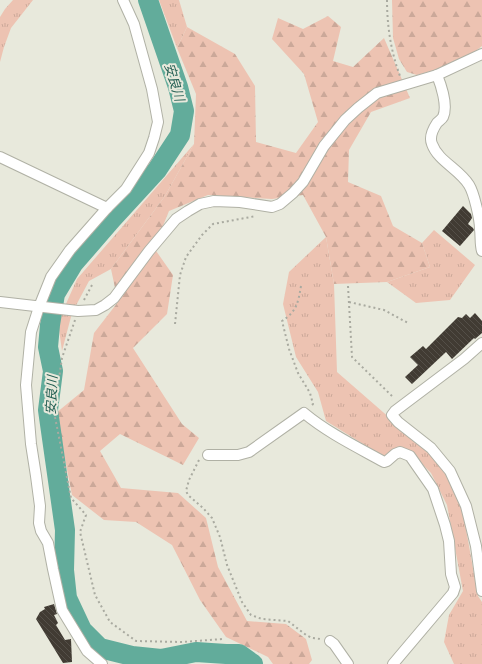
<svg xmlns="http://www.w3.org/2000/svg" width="482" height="664" viewBox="0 0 482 664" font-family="'Times New Roman','Noto Sans JP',serif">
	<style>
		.grass { fill: url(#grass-tufts) }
		.forest { fill: url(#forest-firs) }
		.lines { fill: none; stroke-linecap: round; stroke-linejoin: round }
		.river { stroke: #62ac9b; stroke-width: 20 }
		.building { fill: url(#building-back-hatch) }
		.street-casing { stroke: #b0b1a5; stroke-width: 12 }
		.path { stroke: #a9aaa0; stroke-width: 2; stroke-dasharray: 2 3; stroke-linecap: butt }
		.street { stroke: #fff; stroke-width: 10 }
		.labels { text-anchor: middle; stroke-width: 4; stroke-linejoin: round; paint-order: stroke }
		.water-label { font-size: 13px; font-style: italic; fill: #225e52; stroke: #e8e9dc }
	</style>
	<defs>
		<pattern id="grass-tufts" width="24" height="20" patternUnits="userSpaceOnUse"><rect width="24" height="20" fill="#edc3b2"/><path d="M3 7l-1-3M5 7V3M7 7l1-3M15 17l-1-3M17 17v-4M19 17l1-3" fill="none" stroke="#cba899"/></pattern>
		<pattern id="forest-firs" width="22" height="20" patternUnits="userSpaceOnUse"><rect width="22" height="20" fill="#edc3b2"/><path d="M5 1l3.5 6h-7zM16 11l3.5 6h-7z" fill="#cba899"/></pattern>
		<pattern id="building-back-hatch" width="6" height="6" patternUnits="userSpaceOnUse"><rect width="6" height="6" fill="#413b33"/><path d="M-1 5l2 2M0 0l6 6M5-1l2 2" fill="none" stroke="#544f48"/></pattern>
	</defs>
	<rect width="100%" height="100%" fill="#e8e9dc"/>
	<g class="grass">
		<path d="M 13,0 L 33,0 L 11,28 L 4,47 L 0,62 L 0,17 L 5,9 Z"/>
		<path d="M 159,0 L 179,0 L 187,27 L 177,48 Z"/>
		<path d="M 194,144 L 165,196 L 111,269 L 89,281 L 72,313 L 62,351 L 58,322 L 77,279 Z"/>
		<path d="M 434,230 L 475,265 L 450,300 L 416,303 L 387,282 L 430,267 L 422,243 Z"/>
		<path d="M 326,237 L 334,284 L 337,372 L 430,453 L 448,475 L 462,507 L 478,596 L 482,602 L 482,664 L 454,664 L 444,642 L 449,615 L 463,591 L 447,505 L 431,473 L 408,450 L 396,448 L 384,457 L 326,421 L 318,392 L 296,357 L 283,304 L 289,272 Z"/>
	</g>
	<g class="forest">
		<path d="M 392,0 L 482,0 L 482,46 L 473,53 L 438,69 L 417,75 L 407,72 L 399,59 L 393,38 Z"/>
		<path d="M 328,16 L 341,27 L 333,61 L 353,67 L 384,38 L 410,98 L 371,112 L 349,150 L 348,182 L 381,196 L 393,226 L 422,243 L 430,267 L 387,282 L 334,284 L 326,237 L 303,195 L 272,199 L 208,195 L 169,211 L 154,248 L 173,275 L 167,314 L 133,348 L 182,424 L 199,438 L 183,465 L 120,434 L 100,451 L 121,488 L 178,493 L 206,518 L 218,567 L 247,621 L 286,624 L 306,639 L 312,660 L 309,664 L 273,664 L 268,657 L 226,637 L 200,600 L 172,545 L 136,522 L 104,520 L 72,495 L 56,413 L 84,390 L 94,333 L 118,302 L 111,269 L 165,196 L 194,144 L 196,94 L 177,48 L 187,27 L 235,54 L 255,86 L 256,142 L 296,153 L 318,122 L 304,74 L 272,39 L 278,18 L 303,29 Z"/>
	</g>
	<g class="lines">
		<path class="river" d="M 148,0 L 178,87 L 184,111 L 180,135 L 157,170 L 112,219 L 73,264 L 55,294 L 50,325 L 48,347 L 53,371 L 48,410 L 65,530 L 64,570 L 67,598 L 82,630 L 100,648 L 132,656 L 161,659 L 196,652 L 226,654 L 239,654 L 253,664"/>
	</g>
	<g class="building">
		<path d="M 463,206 L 471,214 L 472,218 L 468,224 L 473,228 L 474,230 L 460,246 L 442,231 Z"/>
		<path d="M 475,313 L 482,321 L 482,333 L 475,339 L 474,338 L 452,359 L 446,352 L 412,384 L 405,377 L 418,365 L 410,357 L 423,346 L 426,349 L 458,317 L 462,318 L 466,314 L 470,318 Z"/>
		<path d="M 54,604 L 57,614 L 54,615 L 58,623 L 56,625 L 65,640 L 71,639 L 72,662 L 63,663 L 36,619 L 40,612 L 45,609 L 44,607 Z"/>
	</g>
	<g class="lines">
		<defs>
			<g id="street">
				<path d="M 437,75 C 441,85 448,106 443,117 C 442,119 439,121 437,123 C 433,129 429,137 432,144 C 438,161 459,169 469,185 C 474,193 480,219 480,229 C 481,236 480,244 482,251"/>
				<path d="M 0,157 L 107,208"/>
				<path d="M 0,302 L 78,311 L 96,310 L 105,305 L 114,298 L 149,251 L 176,219 L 188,211 L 200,204 L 214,201 L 240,202 L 272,207 L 280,204 L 293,193 L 303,182 L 324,146 L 345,120 L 358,108 L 377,93 L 437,75 L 482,54"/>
				<path d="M 482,343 L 464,359 L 395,411 L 392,415 L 398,422 L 431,448 L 450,471 L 466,506 L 476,546 L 482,591"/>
				<path d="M 208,455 L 238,455 L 249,452 L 304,413 C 328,433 357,447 384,462 L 387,461 L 395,454 L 400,452 L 410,456 L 433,489 L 445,525 L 449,541 L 451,574 L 455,587 L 453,593 L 393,664"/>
				<path d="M 330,641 L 334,644 L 348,664"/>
				<path d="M 102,664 L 87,651 L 62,610 L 53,569 L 48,543 L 41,531 L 39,523 L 40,506 L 36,476 L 31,444 L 26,385 L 31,332 L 39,307 L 51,277 L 70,250 L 107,208 L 126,189 L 142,164 L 149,153 L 154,138 L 158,122 L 152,89 L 134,24 L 123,0"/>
			</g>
		</defs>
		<use href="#street" class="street-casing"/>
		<g class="path">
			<path d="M 387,0 C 387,26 391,52 400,76"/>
			<path d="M 301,286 C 298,303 297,311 282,321 L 289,349 L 298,373 L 310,393 L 313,404 L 312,405"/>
			<path d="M 348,286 L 352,357 L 394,398"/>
			<path d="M 84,300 L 92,285"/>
			<path d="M 349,302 L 384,310 L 408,323"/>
			<path d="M 75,320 L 62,358 L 54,412 L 71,498 L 86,515 L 80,532 L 95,595 L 110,622 L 136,641 L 182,642 L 222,639"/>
			<path d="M 175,324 L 180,275 L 186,257 L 202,235 L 213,224 L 256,216"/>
			<path d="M 199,460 L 189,480 L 186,491 L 188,495 L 203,508 L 212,518 L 220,537 L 227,565 L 242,602 L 251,615 L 262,619 L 288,621 L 306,635 L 312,638 L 321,639"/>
		</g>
		<use href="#street" class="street"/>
	</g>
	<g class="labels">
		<g class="water-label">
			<text transform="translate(175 82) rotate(73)" y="5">安良川</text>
			<text transform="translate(51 395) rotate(-87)" y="5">安良川</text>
		</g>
	</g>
</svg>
